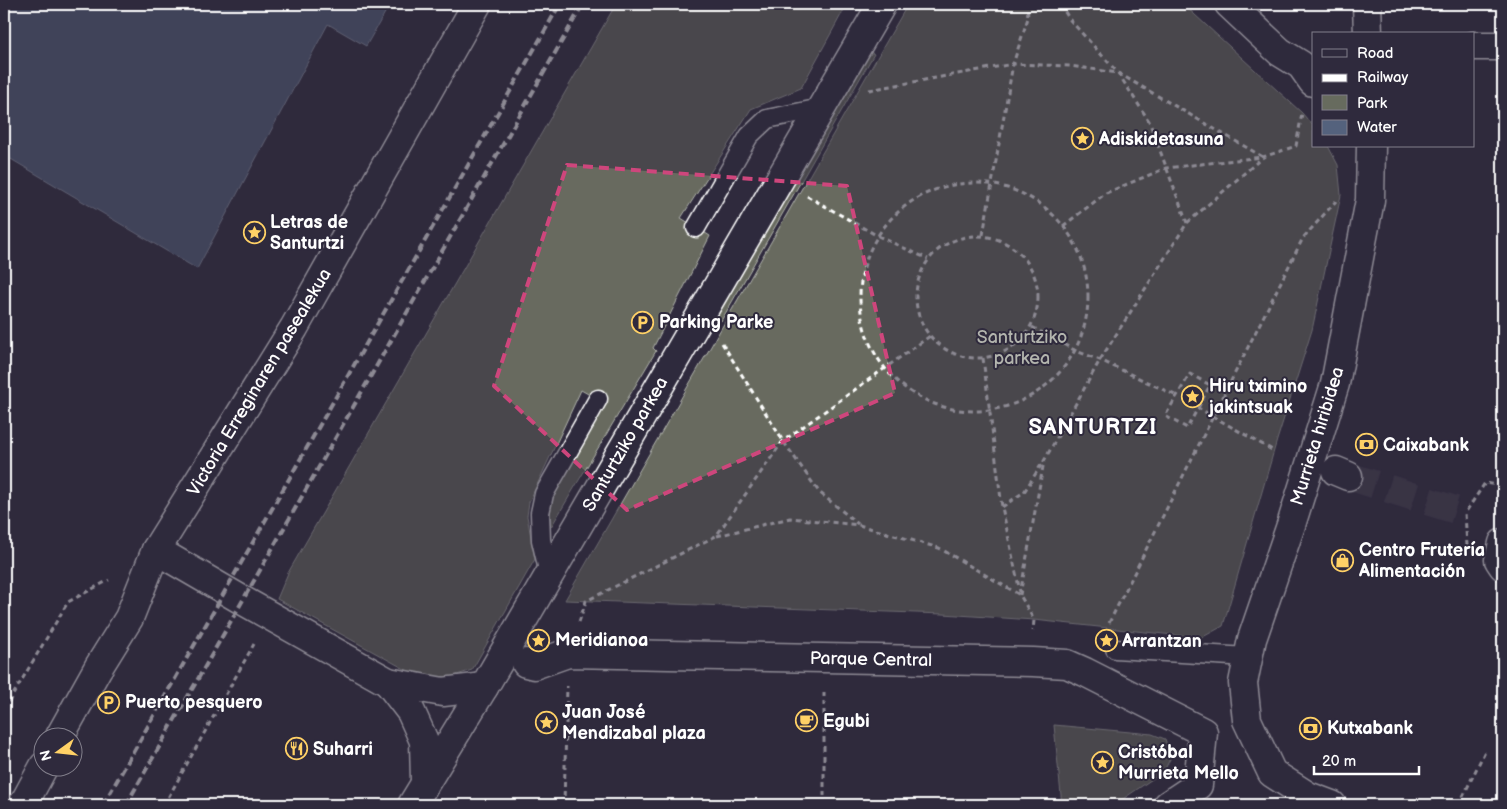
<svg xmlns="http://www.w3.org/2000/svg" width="1507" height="809" viewBox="0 0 1507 809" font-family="'Balsamiq Sans',sans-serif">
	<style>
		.green { fill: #676b5e; stroke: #b3b5ae }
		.water { fill: #54627d; stroke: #98a1b1 }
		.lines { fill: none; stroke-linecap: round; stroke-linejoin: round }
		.street-tunnel { stroke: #443f50; stroke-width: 28; stroke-dasharray: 28 14; stroke-linecap: butt }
		.lane-casing { stroke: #fff; stroke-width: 21 }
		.street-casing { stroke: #fff; stroke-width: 31 }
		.secondary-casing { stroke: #fff; stroke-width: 31 }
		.path { stroke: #fff; stroke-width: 3; stroke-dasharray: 5 4; stroke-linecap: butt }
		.lane { stroke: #2f2a3d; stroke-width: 18 }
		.street { stroke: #2f2a3d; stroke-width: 28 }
		.secondary { stroke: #2f2a3d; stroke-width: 28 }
		.rail { stroke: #fff; stroke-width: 4; stroke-dasharray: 8 4; stroke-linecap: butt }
		.marked { fill: none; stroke: #ce467c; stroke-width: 4; stroke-dasharray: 10 6; stroke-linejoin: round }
		.labels { text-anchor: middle; stroke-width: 4; stroke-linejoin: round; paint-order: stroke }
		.poi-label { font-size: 18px; font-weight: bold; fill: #fff; stroke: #2f2a3d; text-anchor: start }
		.park-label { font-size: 18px; fill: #b3b5ae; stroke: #2f2a3d }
		.street-label { font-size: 18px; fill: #fff; stroke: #2f2a3d }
		.district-label { font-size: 22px; font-weight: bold; letter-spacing: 1px; fill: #fff; stroke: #2f2a3d }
	</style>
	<rect width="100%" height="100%" fill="#2f2a3d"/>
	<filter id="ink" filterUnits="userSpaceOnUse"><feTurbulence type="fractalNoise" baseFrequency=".02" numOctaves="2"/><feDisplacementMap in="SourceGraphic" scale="10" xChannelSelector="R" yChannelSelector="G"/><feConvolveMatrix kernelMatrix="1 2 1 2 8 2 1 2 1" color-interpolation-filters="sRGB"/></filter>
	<g filter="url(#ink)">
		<g class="green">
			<path d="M 616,4 L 847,4 L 801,88 L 751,109 L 681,218 L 710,236 L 653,348 L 656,351 L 551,527 L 550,505 L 553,494 L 606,404 L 581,390 L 529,502 L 527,516 L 535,559 L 472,670 L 448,678 L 423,679 L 277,599 L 288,573 Z"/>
			<path d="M 908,4 L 1183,4 L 1302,113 L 1313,126 L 1313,146 L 1328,146 L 1338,165 L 1341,195 L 1312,330 L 1277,440 L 1223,626 L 1201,638 L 1034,620 L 943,614 L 565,600 Z"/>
			<path d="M 868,51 L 874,54 L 721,321 L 717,317 Z"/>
			<path d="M 1054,725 L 1152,734 L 1165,739 L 1171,757 L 1164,771 L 1114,805 L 1062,805 Z"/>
		</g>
		<path class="water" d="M 4,4 L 390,4 L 366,46 L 328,24 L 197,269 L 4,155 Z"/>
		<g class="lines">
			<path class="street-tunnel" d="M 1348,476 L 1465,513"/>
			<defs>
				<g id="lane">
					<path d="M 696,228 L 749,136 L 767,119 L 821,108"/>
					<path d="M 549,574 L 541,540 L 540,513 L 544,494 L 598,399"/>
					<path d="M 1115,649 L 1248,657"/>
				</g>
				<g id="street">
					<path d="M 1473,46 L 1503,46"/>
					<path d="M 1336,471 L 1348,476"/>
					<path d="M 1503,543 L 1499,560 L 1503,566"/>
					<path d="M 156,550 L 242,600 L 388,682 L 443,692 L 484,687"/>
					<path d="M 526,663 L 534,665 L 568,653 L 1033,662 L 1067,664 L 1085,672 L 1203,732 L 1198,785 L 1168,805"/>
					<path d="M 388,682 L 411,712 L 424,741 L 425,781"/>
					<path d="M 60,736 L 98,668 L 129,618 L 156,550 L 294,328 L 477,4"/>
					<path d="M 23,805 L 44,766"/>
				</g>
				<g id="secondary">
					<path d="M 1229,4 L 1280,52 L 1301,65 L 1313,82"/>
					<path d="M 1367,4 L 1368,34"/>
					<path d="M 412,805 L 484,687 L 882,4"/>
					<path d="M 1332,805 L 1308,796 L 1272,773 L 1247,720 L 1243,683 L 1252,639 L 1291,525 L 1335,384 L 1370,200 L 1371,146"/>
				</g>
			</defs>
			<use href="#lane" class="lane-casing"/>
			<use href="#street" class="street-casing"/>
			<use href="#secondary" class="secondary-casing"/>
			<g class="path">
				<path d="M 1060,4 L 1070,20 L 1118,73 L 1149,121 L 1187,223"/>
				<path d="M 869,90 L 1013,64 L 1070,66 L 1118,73 L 1263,157"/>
				<circle cx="974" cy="297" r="114"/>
				<path d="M 807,196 L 876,235 L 928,259"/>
				<path d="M 1063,226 L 1106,193 L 1166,168 L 1262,157"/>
				<path d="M 983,235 L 1013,64 L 1028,18 L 1027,4"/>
				<circle cx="977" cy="297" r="61"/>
				<path d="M 1032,327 L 1076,351 L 1100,360 L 1177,396"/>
				<path d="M 722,343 L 783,441 L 819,492 L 858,524"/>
				<path d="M 983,358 L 1002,507 L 1020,592"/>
				<path d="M 1198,408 L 1210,385 L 1190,374 L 1165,416 L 1187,428 L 1198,408 L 1274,451"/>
				<path d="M 1002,507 L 1024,492 L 1043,462"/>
				<path d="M 717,536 L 790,518 L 859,525 L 939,548 L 1020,595 L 1034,620 L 1033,631"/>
				<path d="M 1467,546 L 1465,513 L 1485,483 L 1503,486"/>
				<path d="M 1020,595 L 1044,461 L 1100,360 L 1187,223 L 1263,157 L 1296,146 L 1302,113"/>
				<path d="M 579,622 L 586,601 L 716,536 L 783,441 L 930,336"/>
				<path d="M 1109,623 L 1303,238 L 1336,201"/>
				<path d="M 4,710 L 68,602 L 109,580"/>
				<path d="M 164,805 L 254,644"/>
				<path d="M 564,805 L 567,686"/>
				<path d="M 824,805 L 824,691"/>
				<path d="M 1459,805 L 1485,751"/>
			</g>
			<use href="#lane" class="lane"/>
			<use href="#street" class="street"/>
			<use href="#secondary" class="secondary"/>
			<g class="rail">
				<path d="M 103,805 L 560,4"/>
				<path d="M 126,805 L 583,4"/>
			</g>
		</g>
	</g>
	<path d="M0 0H1507V809H0ZM 567,165 L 847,186 L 895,393 L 627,510 L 494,386 Z" fill="#2f2a3d" fill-opacity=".55" fill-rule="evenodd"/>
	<path class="marked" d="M 567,165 L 847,186 L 895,393 L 627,510 L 494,386 Z"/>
	<defs>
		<symbol id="sight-ring" viewBox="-11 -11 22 22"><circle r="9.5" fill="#2f2a3d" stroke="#ffd166" stroke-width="1.5"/><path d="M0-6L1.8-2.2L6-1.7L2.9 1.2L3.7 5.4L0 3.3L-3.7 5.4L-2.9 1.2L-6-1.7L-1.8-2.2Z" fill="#ffd166"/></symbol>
		<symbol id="parking-ring" viewBox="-11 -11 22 22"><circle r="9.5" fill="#2f2a3d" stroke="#ffd166" stroke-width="1.5"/><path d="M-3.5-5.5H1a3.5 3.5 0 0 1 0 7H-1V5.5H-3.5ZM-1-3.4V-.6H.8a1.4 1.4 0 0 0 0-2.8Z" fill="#ffd166"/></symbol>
		<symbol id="bank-ring" viewBox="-11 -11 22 22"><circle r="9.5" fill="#2f2a3d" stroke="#ffd166" stroke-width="1.5"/><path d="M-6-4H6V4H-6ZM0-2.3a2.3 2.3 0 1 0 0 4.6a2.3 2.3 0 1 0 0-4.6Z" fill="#ffd166"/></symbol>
		<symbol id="shop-ring" viewBox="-11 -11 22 22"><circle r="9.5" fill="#2f2a3d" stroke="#ffd166" stroke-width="1.5"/><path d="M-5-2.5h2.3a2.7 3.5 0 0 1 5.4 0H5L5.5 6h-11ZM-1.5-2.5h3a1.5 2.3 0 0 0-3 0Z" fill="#ffd166"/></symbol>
		<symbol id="cafe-ring" viewBox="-11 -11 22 22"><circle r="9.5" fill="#2f2a3d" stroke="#ffd166" stroke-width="1.5"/><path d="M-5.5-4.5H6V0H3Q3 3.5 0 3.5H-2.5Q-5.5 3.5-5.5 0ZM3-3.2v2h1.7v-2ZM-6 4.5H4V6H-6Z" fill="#ffd166"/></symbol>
		<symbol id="restaurant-ring" viewBox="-11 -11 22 22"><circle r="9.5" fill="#2f2a3d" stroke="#ffd166" stroke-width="1.5"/><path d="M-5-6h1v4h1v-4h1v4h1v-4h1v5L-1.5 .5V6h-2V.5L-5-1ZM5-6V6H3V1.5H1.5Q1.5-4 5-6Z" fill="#ffd166"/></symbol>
	</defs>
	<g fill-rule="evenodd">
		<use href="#sight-ring" x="1070" y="126" width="25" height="25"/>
		<use href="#sight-ring" x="242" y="220" width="25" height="25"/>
		<use href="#parking-ring" x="630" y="310" width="25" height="25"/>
		<use href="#sight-ring" x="1180" y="384" width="25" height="25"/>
		<use href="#bank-ring" x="1354" y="432" width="25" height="25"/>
		<use href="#shop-ring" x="1330" y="548" width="25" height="25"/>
		<use href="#sight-ring" x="526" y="628" width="25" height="25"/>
		<use href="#sight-ring" x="1094" y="628" width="25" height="25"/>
		<use href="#parking-ring" x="96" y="690" width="25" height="25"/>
		<use href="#cafe-ring" x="794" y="708" width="25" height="25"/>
		<use href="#sight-ring" x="534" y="710" width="25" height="25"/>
		<use href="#bank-ring" x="1298" y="716" width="25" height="25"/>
		<use href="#restaurant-ring" x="284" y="736" width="25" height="25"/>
		<use href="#sight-ring" x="1090" y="750" width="25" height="25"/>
	</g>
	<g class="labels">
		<g class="poi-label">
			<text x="1099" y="145">Adiskidetasuna</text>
			<text x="270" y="228">Letras de<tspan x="270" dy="21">Santurtzi</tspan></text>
			<text x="659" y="328">Parking Parke</text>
			<text x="1209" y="392">Hiru tximino<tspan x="1209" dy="21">jakintsuak</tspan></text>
			<text x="1383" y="451">Caixabank</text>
			<text x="1359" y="556">Centro Frutería<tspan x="1359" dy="21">Alimentación</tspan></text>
			<text x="555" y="646">Meridianoa</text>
			<text x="1122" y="647">Arrantzan</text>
			<text x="125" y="708">Puerto pesquero</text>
			<text x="562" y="718">Juan José<tspan x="562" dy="21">Mendizabal plaza</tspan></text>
			<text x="823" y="727">Egubi</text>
			<text x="1327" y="734">Kutxabank</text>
			<text x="313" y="755">Suharri</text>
			<text x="1118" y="758">Cristóbal<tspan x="1118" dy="21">Murrieta Mello</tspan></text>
		</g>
		<g class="park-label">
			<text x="1022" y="343">Santurtziko<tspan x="1022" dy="21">parkea</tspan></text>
		</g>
		<g class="street-label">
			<text transform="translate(259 382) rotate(-59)" y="6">Victoria Erreginaren pasealekua</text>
			<text transform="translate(1317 436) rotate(-73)" y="6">Murrieta hiribidea</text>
			<text transform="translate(625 444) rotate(-60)" y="6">Santurtziko parkea</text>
			<text transform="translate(871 659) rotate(1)" y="6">Parque Central</text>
		</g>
		<g class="district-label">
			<text x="1093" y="434">SANTURTZI</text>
		</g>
	</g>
	<rect width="1507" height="809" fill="none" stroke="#2f2a3d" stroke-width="20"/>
	<rect x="10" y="10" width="1487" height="789" fill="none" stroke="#fff" stroke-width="2" filter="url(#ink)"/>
	<rect x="1312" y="32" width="162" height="115" fill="#2f2a3d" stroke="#827f8b"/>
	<rect x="1322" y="49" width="25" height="8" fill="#2f2a3d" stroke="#827f8b"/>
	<text x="1357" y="58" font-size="15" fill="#ffffff">Road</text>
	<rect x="1322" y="74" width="25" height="8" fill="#ffffff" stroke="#827f8b"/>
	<text x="1357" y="82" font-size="15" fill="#ffffff">Railway</text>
	<rect x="1322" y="95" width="25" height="15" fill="#676b5e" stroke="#827f8b"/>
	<text x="1357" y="108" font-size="15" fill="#ffffff">Park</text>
	<rect x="1322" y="120" width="25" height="15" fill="#54627d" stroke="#827f8b"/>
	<text x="1357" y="132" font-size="15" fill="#ffffff">Water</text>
	<g transform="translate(58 752) rotate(255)"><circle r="24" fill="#2f2a3d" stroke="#827f8b"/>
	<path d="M0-4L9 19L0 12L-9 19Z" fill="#ffd166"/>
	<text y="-8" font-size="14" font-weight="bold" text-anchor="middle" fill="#ffffff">N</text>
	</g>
	<path d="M1314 766v8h105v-8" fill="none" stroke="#ffffff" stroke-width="2.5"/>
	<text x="1322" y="766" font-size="15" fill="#ffffff" stroke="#2f2a3d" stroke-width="4" paint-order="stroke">20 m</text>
</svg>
